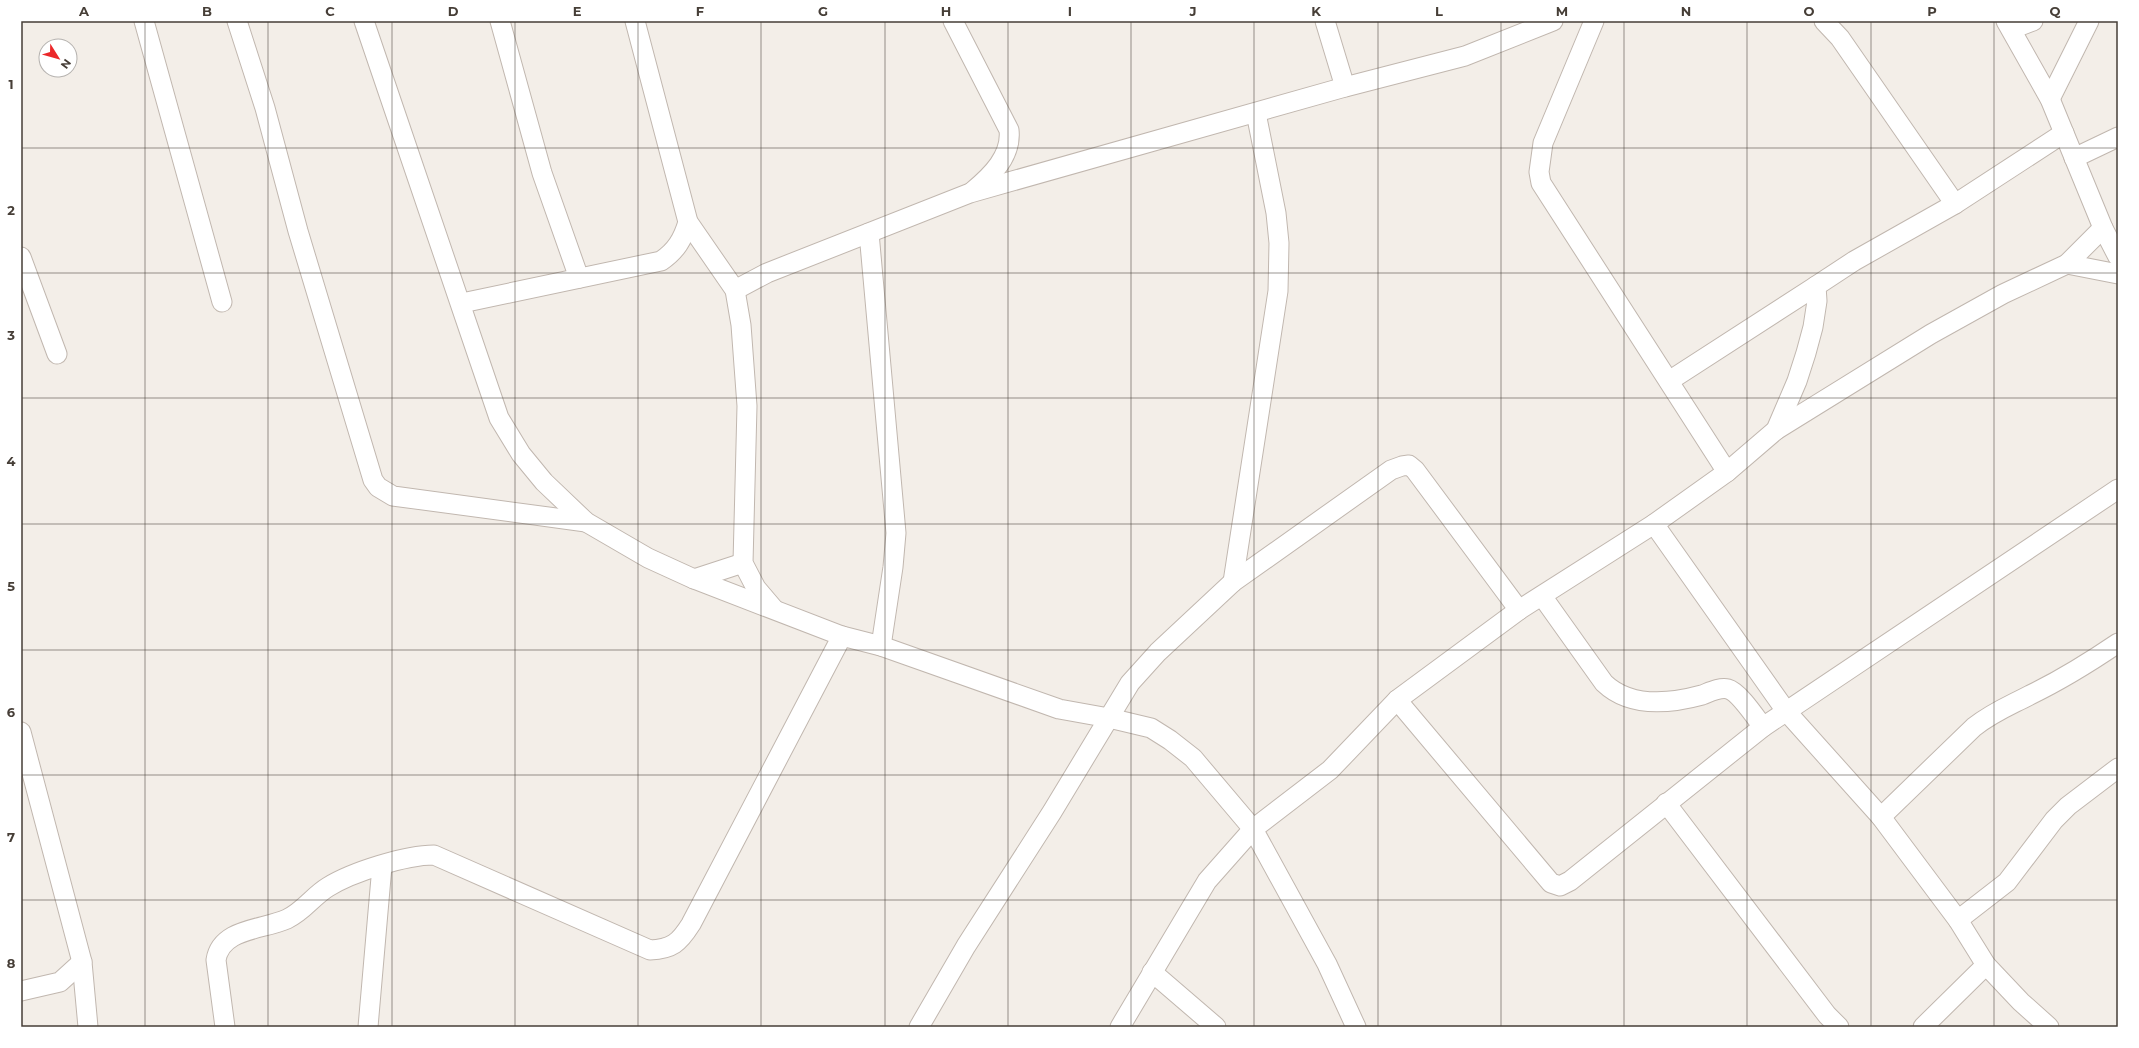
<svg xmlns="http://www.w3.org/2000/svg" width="2139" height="1048" viewBox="0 0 2139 1048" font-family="Montserrat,sans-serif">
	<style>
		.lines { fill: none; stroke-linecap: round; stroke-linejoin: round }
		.minor-casing { stroke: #c1b7af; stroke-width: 21 }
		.minor { stroke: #fff; stroke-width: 19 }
		.grid { fill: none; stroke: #463e37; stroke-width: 1; stroke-opacity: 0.55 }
		.neatline { fill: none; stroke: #463e37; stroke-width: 1.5 }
		.grid-label { font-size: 13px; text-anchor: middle; font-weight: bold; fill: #463e37 }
	</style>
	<rect width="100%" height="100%" fill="#f3eee8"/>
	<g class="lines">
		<defs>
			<g id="minor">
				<path d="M 144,21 L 222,302"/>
				<path d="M 237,21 L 265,108 L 298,231 L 373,480 L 378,487 L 393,496 L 586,522"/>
				<path d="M 364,21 L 499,418 L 521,454 L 544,482 L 586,522 L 648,558 L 694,579 L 842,636 L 881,646 L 1059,709 L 1109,718 L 1151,728 L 1170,740 L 1193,758 L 1253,829 L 1327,964 L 1356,1027"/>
				<path d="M 500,21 L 542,173 L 579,278"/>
				<path d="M 635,21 L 688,222 L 735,290 L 741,325 L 747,406 L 743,563 L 756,588 L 773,608"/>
				<path d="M 953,21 L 1009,130 C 1012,156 991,176 973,191"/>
				<path d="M 1325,21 L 1345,87"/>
				<path d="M 1594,21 L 1543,143 L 1539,172 L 1541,183 L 1727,472"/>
				<path d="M 1824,21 L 1840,38 L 1955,204"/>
				<path d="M 2006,21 L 2050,99 L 2103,228 L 2118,257"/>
				<path d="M 2012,29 L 2033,21"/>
				<path d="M 2050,99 L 2089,21"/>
				<path d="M 2074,158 L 2118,137"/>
				<path d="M 869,233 L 896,533 L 893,567 L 881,646"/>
				<path d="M 21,257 L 57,354"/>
				<path d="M 2067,264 L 2118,274"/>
				<path d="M 735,290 L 767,273 L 970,193 L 1345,87 L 1465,56 L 1553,21"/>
				<path d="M 462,303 L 661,261 C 676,251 683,239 688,222"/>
				<path d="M 1669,381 L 1816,286"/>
				<path d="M 1776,430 L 1931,334 L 2003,294 L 2067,264 L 2103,228"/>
				<path d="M 1654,524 L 1786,711 L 1881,817 L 1958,920 L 1986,965 L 2021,1002 L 2049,1027"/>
				<path d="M 694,579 L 743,563"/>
				<path d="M 1233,582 L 1278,291 L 1279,243 L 1276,213 L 1256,113"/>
				<path d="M 1542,596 L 1604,683 C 1630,708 1669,704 1702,695 C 1710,692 1720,687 1728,689 C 1739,692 1756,718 1763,727"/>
				<path d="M 1397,700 L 1551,883 L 1560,886 L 1570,881 L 1763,727 L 2118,489"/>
				<path d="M 21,732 L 82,962 L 88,1027"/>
				<path d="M 1666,803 L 1827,1015 L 1839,1027"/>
				<path d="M 1881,817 L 1974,727 C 1993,712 2009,706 2030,695 C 2061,680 2090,662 2118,643"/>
				<path d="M 1958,920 L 2007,882 L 2054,820 L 2068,806 L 2118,768"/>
				<path d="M 1152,972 L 1216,1027"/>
				<path d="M 21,991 L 60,982 L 82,962"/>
				<path d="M 225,1027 L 216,960 C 221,928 263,930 287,919 C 304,911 313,896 328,887 C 352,872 406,855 434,855 L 650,950 C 672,949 679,943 691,924 L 842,636"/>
				<path d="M 368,1027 L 382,866"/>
				<path d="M 919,1027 L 966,946 L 1052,812 L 1130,683 L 1158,652 L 1233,582 L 1391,470 L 1402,466 L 1409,465 L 1415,470 L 1519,610"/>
				<path d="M 1120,1027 L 1207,881 L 1253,829 L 1330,770 L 1397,700 L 1519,610 L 1654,524 L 1727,472 L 1776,430 L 1797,381 L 1806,353 L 1813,327 L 1817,301 L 1816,286 L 1854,261 L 1955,204 L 2064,133"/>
				<path d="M 1923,1027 L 1986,965"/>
			</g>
		</defs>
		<use href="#minor" class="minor-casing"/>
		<use href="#minor" class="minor"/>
	</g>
	<path class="grid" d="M 145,21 L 145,1027M 268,21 L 268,1027M 392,21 L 392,1027M 515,21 L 515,1027M 638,21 L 638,1027M 761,21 L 761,1027M 885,21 L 885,1027M 1008,21 L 1008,1027M 1131,21 L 1131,1027M 1254,21 L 1254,1027M 1378,21 L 1378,1027M 1501,21 L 1501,1027M 1624,21 L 1624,1027M 1747,21 L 1747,1027M 1871,21 L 1871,1027M 1994,21 L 1994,1027M 21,148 L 2118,148M 21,273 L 2118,273M 21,398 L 2118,398M 21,524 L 2118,524M 21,650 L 2118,650M 21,775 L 2118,775M 21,900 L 2118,900"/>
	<rect width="2139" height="1048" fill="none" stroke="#ffffff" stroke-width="44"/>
	<g transform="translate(58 58) rotate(127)"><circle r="19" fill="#ffffff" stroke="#b5b2af"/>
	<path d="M0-3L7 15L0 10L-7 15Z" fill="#eb282a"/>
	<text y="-6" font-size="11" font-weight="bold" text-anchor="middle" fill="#463e37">N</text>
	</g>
	<rect x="22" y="22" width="2095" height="1004" class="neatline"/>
	<g class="grid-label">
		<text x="84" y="16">A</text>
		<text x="207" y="16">B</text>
		<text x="330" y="16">C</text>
		<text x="453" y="16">D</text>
		<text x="577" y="16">E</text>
		<text x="700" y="16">F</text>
		<text x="823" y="16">G</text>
		<text x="946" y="16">H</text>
		<text x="1070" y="16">I</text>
		<text x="1193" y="16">J</text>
		<text x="1316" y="16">K</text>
		<text x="1439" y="16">L</text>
		<text x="1562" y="16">M</text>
		<text x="1686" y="16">N</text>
		<text x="1809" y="16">O</text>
		<text x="1932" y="16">P</text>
		<text x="2055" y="16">Q</text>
		<text x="11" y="89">1</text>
		<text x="11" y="215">2</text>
		<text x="11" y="340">3</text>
		<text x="11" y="466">4</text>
		<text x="11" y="591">5</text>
		<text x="11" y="717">6</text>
		<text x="11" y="842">7</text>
		<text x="11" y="968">8</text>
	</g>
</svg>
